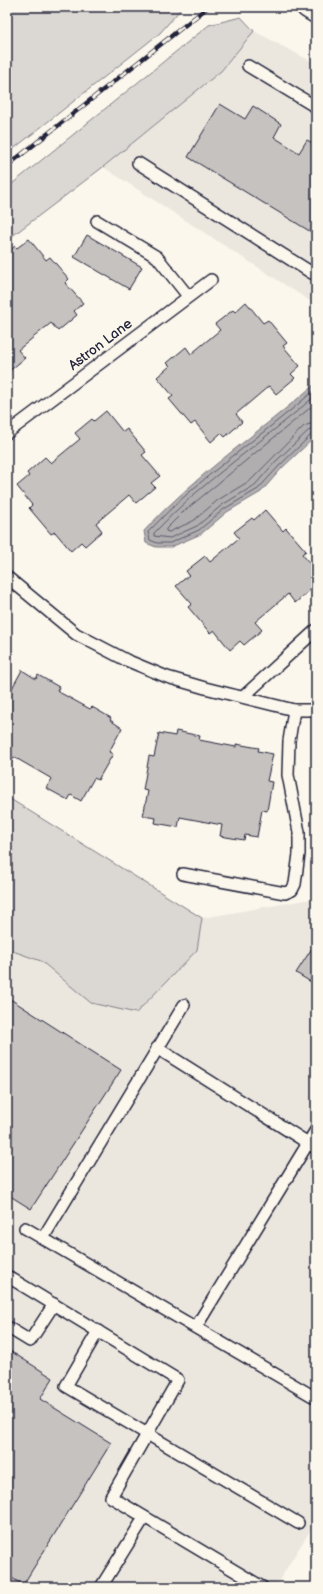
<svg xmlns="http://www.w3.org/2000/svg" width="323" height="1594" viewBox="0 0 323 1594" font-family="'Balsamiq Sans',sans-serif">
	<style>
		.built { fill: #ebe7df }
		.green { fill: #dbd8d3; stroke: #7e7d87 }
		.water { fill: #b1aeb0; stroke: #787681 }
		.lines { fill: none; stroke-linecap: round; stroke-linejoin: round }
		.shore { stroke: #5b5a6a; stroke-width: 1 }
		.building { fill: #c6c2c0; stroke: #22223b }
		.lane-casing { stroke: #22223b; stroke-width: 14 }
		.street-casing { stroke: #22223b; stroke-width: 25 }
		.lane { stroke: #fbf7ec; stroke-width: 11 }
		.street { stroke: #fbf7ec; stroke-width: 22 }
		.rail-casing { stroke: #22223b; stroke-width: 4.5 }
		.rail { stroke: #fbf7ec; stroke-width: 3; stroke-dasharray: 9; stroke-linecap: butt }
		.labels { text-anchor: middle; stroke-width: 3; stroke-linejoin: round; paint-order: stroke }
		.street-label { font-size: 14px; fill: #22223b; stroke: #fbf7ec }
	</style>
	<rect width="100%" height="100%" fill="#fbf7ec"/>
	<filter id="ink" filterUnits="userSpaceOnUse"><feTurbulence type="fractalNoise" baseFrequency=".025" numOctaves="2"/><feDisplacementMap in="SourceGraphic" scale="8" xChannelSelector="R" yChannelSelector="G"/><feConvolveMatrix kernelMatrix="1 2 1 2 8 2 1 2 1" color-interpolation-filters="sRGB"/></filter>
	<g filter="url(#ink)">
		<g class="built">
			<path d="M 254,31 L 316,64 L 316,305 L 103,167 L 221,71 Z"/>
			<path d="M 316,898 L 316,1521 L 275,1587 L 7,1587 L 7,949 L 41,961 L 91,1003 L 197,950 L 202,918 Z"/>
		</g>
		<g class="green">
			<path d="M 7,7 L 180,7 L 180,10 L 160,33 L 7,154 Z"/>
			<path d="M 241,17 L 254,31 L 221,71 L 103,167 L 7,240 L 7,188 L 209,25 Z"/>
			<path d="M 7,797 L 202,918 L 197,950 L 136,1013 L 91,1003 L 41,961 L 7,949 Z"/>
		</g>
		<path class="water" d="M 316,383 L 316,436 L 282,468 L 261,492 L 227,512 L 201,534 L 171,547 L 156,547 L 146,543 L 144,531 C 195,475 259,433 316,383 Z"/>
		<g class="lines">
			<g class="shore">
				<path d="M 316,389 C 261,437 198,478 148,532 L 150,540 L 157,543 L 170,543 L 199,530 L 224,509 L 258,489 L 279,466 L 312,434 L 316,433"/>
				<path d="M 316,395 C 263,442 202,481 154,533 L 154,536 L 170,538 L 197,526 L 222,505 L 255,485 L 275,462 L 308,431 L 316,428"/>
				<path d="M 316,403 L 182,513 L 166,529 L 166,531 L 169,532 L 193,521 L 218,500 L 251,480 L 304,426 L 316,422"/>
			</g>
		</g>
		<g class="building">
			<path d="M 220,104 L 245,119 L 253,106 L 281,124 L 274,137 L 299,153 L 307,140 L 316,145 L 316,235 L 188,157 Z"/>
			<path d="M 87,235 L 142,267 L 129,289 L 74,257 Z"/>
			<path d="M 29,239 L 46,260 L 50,257 L 69,279 L 65,283 L 83,303 L 74,311 L 77,315 L 58,331 L 51,323 L 18,350 L 25,358 L 7,373 L 7,253 L 15,246 L 17,248 Z"/>
			<path d="M 246,302 L 263,323 L 268,320 L 287,343 L 283,346 L 300,366 L 291,374 L 295,378 L 276,394 L 269,386 L 236,414 L 242,422 L 225,437 L 221,433 L 211,442 L 195,422 L 191,425 L 169,399 L 173,396 L 157,377 L 170,366 L 167,363 L 186,347 L 191,354 L 220,330 L 215,324 L 233,310 L 235,312 Z"/>
			<path d="M 106,411 L 123,432 L 127,429 L 146,452 L 142,455 L 160,476 L 151,483 L 155,487 L 136,503 L 129,495 L 96,523 L 102,531 L 85,546 L 81,542 L 71,551 L 55,532 L 51,534 L 29,508 L 32,505 L 17,486 L 29,476 L 27,473 L 45,457 L 51,463 L 80,439 L 75,433 L 92,419 L 94,421 Z"/>
			<path d="M 265,510 L 283,531 L 286,528 L 306,551 L 302,554 L 316,571 L 316,577 L 310,582 L 314,587 L 295,603 L 288,594 L 255,622 L 262,630 L 244,645 L 240,641 L 230,650 L 214,630 L 210,633 L 188,607 L 192,604 L 176,586 L 189,575 L 186,571 L 205,556 L 210,562 L 239,538 L 234,532 L 252,518 L 254,520 Z"/>
			<path d="M 22,670 L 36,679 L 38,675 L 59,687 L 57,691 L 90,709 L 92,707 L 111,718 L 110,720 L 122,728 L 109,752 L 113,754 L 98,780 L 94,778 L 81,801 L 71,795 L 68,800 L 46,788 L 52,779 L 14,757 L 9,766 L 7,765 L 7,690 L 10,692 Z"/>
			<path d="M 176,731 L 200,736 L 199,740 L 236,747 L 236,744 L 259,748 L 258,751 L 273,754 L 267,781 L 272,782 L 267,811 L 262,810 L 257,837 L 245,835 L 244,840 L 220,836 L 222,825 L 180,817 L 178,827 L 155,823 L 156,818 L 143,816 L 148,791 L 143,790 L 149,756 L 154,757 L 159,733 L 175,736 Z"/>
			<path d="M 316,942 L 316,985 L 296,973 Z"/>
			<path d="M 7,997 L 121,1070 L 31,1209 L 7,1194 Z"/>
			<path d="M 7,1349 L 53,1378 L 40,1399 L 111,1443 L 23,1585 L 7,1575 Z"/>
		</g>
		<g class="lines">
			<defs>
				<g id="lane">
					<path d="M 248,66 L 316,107"/>
					<path d="M 138,163 L 312,273 L 316,267"/>
					<path d="M 97,221 L 157,257 L 188,296"/>
					<path d="M 7,433 L 211,280"/>
					<path d="M 7,577 L 76,634 L 126,660 L 167,677 L 205,688 L 294,710 L 316,710"/>
					<path d="M 243,697 L 316,630"/>
					<path d="M 183,874 L 285,893 L 292,890 L 295,884 L 299,854 L 299,832 L 288,775 L 289,741 L 294,710"/>
					<path d="M 157,1048 L 316,1148"/>
					<path d="M 25,1228 L 316,1398"/>
					<path d="M 43,1238 L 184,1005"/>
					<path d="M 7,1276 L 178,1380 L 111,1497 L 262,1587"/>
					<path d="M 7,1327 L 30,1341 L 54,1304"/>
					<path d="M 196,1327 L 316,1130"/>
					<path d="M 98,1331 L 66,1386 L 298,1523"/>
					<path d="M 101,1587 L 144,1518"/>
				</g>
				<path id="street" d="M 308,7 L 316,12"/>
			</defs>
			<use href="#lane" class="lane-casing"/>
			<use href="#street" class="street-casing"/>
			<use href="#lane" class="lane"/>
			<use href="#street" class="street"/>
			<defs>
				<path id="rail" d="M 7,166 L 208,7"/>
			</defs>
			<use href="#rail" class="rail-casing"/>
			<use href="#rail" class="rail"/>
		</g>
	</g>
	<g class="labels">
		<g class="street-label">
			<text transform="translate(100 344) rotate(-37)" y="5">Astron Lane</text>
		</g>
	</g>
	<rect width="323" height="1594" fill="none" stroke="#fbf7ec" stroke-width="24"/>
	<rect x="12" y="12" width="299" height="1570" fill="none" stroke="#22223b" stroke-width="1.5" filter="url(#ink)"/>
</svg>
